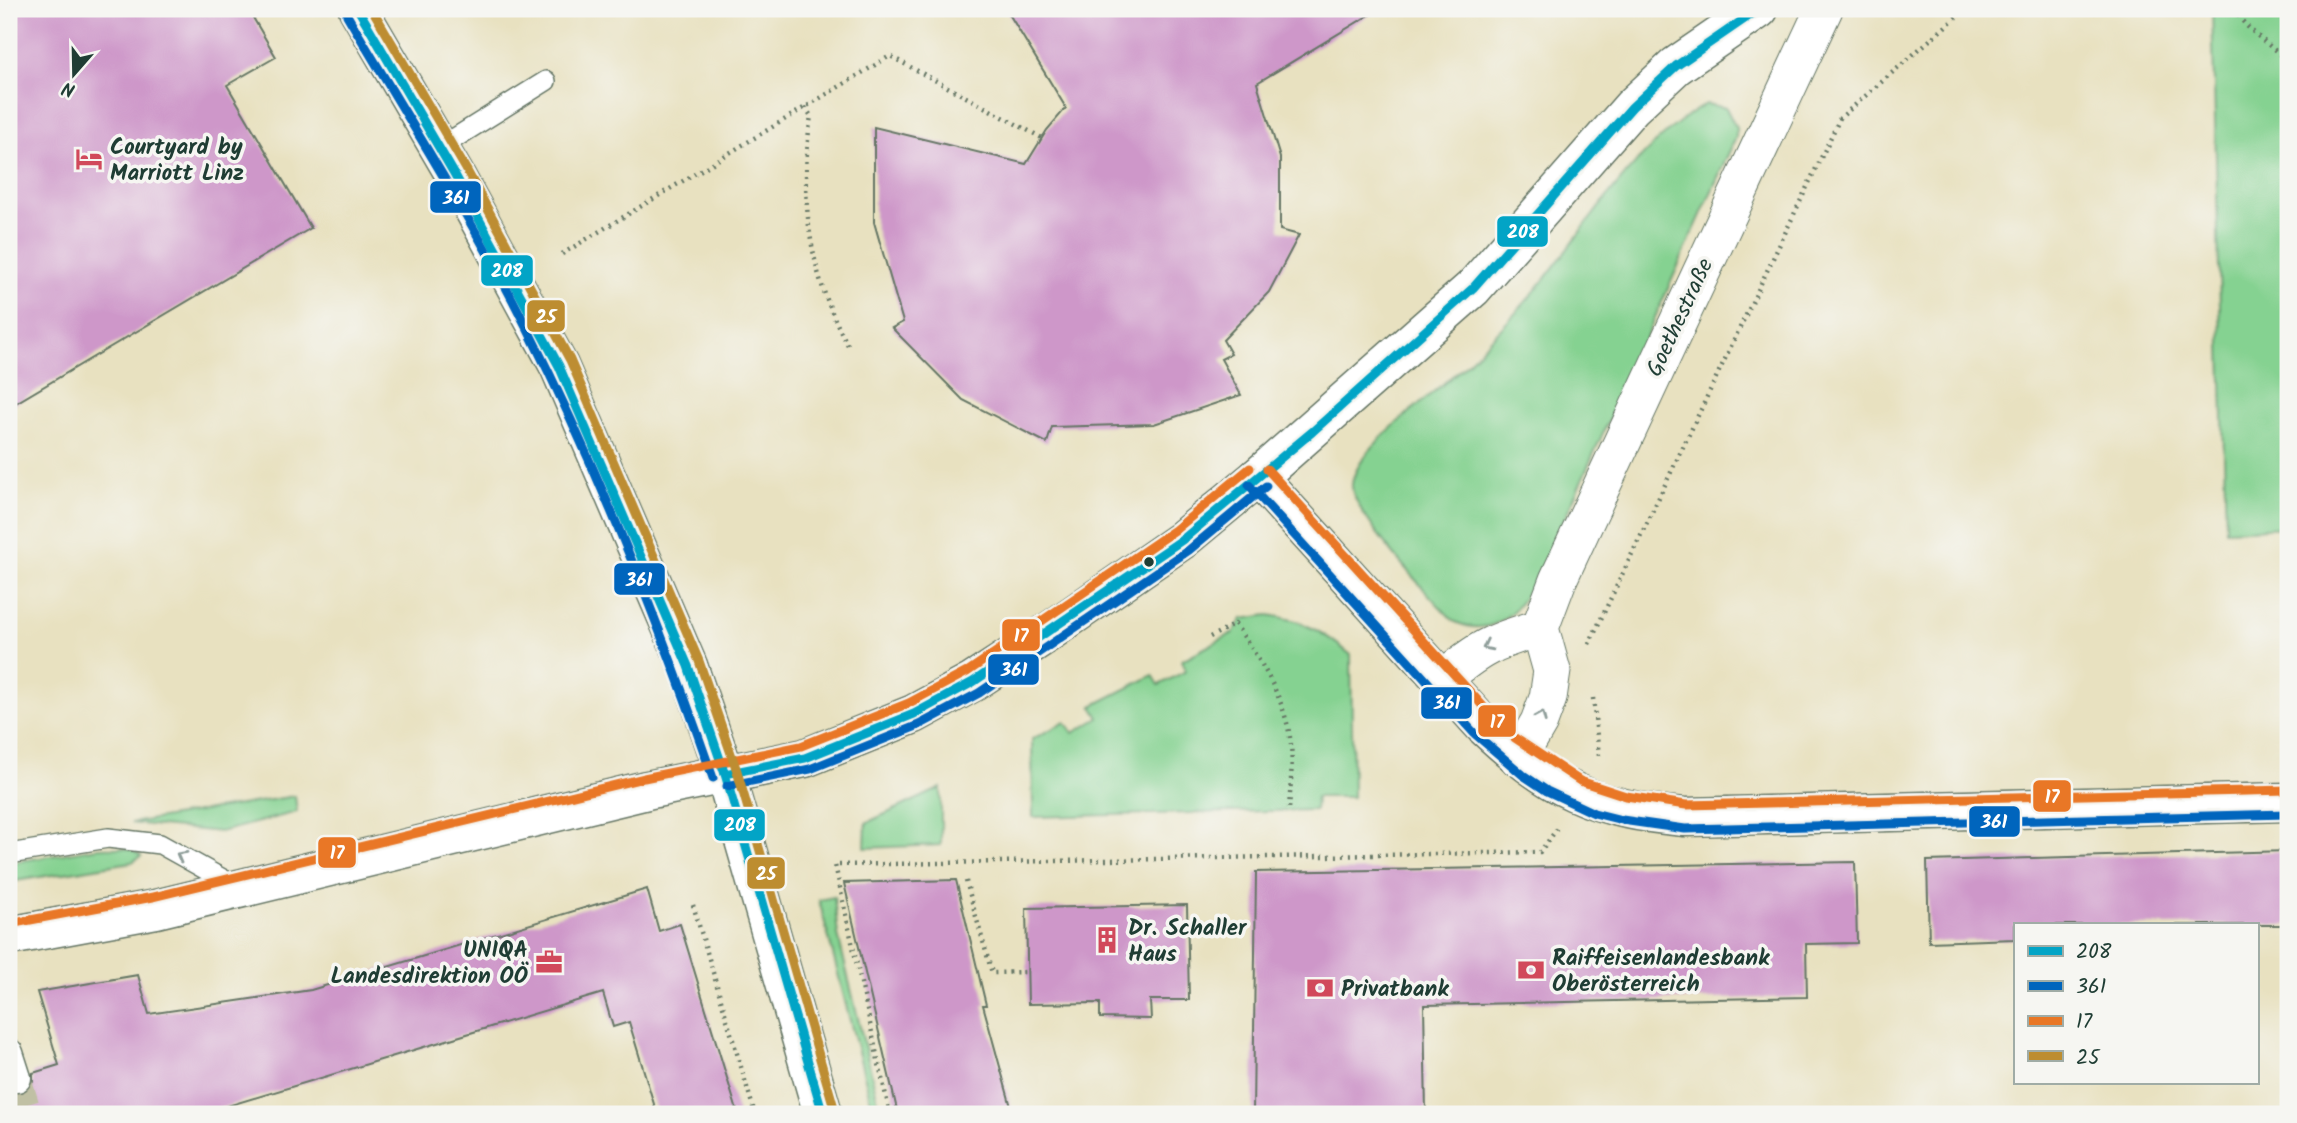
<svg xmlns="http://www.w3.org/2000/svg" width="2297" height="1123" viewBox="0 0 2297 1123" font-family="Kalam,sans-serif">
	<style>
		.green { fill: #85d291; stroke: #528862; stroke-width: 2 }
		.building { fill: #ce97c9 }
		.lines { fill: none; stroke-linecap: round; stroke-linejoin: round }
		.pedestrian-tunnel { stroke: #c0c0a4; stroke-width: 28; stroke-dasharray: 28 14; stroke-linecap: butt }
		.service-casing { stroke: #657665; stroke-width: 22 }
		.pedestrian-casing { stroke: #657665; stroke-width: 31 }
		.minor-casing { stroke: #657665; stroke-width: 39 }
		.tertiary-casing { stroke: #657665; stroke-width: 41 }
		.secondary-casing { stroke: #657665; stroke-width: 41 }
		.path { stroke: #657665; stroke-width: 4.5; stroke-dasharray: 2 5; stroke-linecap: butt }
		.service { stroke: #fff; stroke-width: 19 }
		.pedestrian { stroke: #fff; stroke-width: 28 }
		.minor { stroke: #fff; stroke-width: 37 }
		.tertiary { stroke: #fff; stroke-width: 38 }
		.secondary { stroke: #fff; stroke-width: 38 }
		.bus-1-casing { stroke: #f6f6f2; stroke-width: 14 }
		.bus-2-casing { stroke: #f6f6f2; stroke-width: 14 }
		.bus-3-casing { stroke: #f6f6f2; stroke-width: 14 }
		.bus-4-casing { stroke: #f6f6f2; stroke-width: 14 }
		.bus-1 { stroke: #02a4c6; stroke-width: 9 }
		.bus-2 { stroke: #0065bd; stroke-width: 9 }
		.bus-3 { stroke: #e97726; stroke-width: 9 }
		.bus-4 { stroke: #bd8d30; stroke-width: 9 }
		.oneway { stroke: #8f9e9a }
		.bus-dot { fill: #1f3d34; stroke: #f6f6f2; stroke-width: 2.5 }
		.labels { text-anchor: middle; stroke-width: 7; stroke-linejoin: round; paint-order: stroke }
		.poi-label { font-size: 23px; font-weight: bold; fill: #1f3d34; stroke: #f6f6f2; text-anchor: start }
		.street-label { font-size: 23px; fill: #1f3d34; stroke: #f6f6f2 }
		.line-badge { stroke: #f6f6f2; stroke-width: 2.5 }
		.badge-label { font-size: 19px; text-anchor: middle; font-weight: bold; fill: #fff }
	</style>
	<rect width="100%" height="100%" fill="#f6f6f2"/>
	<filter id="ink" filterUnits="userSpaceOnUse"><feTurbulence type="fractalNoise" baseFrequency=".0143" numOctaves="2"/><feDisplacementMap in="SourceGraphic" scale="14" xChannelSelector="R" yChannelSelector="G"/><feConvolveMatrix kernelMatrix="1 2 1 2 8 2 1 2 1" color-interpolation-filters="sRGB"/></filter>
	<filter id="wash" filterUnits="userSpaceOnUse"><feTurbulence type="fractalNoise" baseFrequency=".00686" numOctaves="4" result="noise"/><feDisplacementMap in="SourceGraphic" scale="28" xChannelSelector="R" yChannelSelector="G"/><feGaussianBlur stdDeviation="1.57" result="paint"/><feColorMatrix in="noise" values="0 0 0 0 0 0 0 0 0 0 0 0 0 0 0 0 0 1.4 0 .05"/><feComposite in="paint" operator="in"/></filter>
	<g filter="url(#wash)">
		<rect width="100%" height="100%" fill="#e8e1c0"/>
		<g class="green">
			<path d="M 2212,9 L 2258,9 L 2288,20 L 2288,527 L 2226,530 Z"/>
			<path d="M 1706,104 L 1726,108 L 1736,128 L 1736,137 L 1550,551 C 1531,587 1508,645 1455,622 C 1434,602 1349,510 1352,484 C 1357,444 1440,391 1470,360 C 1495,335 1520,310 1542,282 C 1591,221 1637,144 1706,104 Z"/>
			<path d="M 1268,615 C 1302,619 1325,633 1351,655 L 1353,797 L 1316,797 L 1315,810 L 1033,817 L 1032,739 L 1065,722 L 1073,733 L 1099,718 L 1092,706 L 1153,675 L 1159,685 L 1186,671 L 1182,660 L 1233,633 L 1242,619 Z"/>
			<path d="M 941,788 L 941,845 L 865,848 L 866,823 Z"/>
			<path d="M 295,796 L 297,812 L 220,832 L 131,823 Z"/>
			<path d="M 97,848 C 111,848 131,845 141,856 L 132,862 L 9,882 L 9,863 Z"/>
			<path d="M 834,897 L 838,935 L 881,1114 L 874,1114 L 819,900 Z"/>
		</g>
		<g id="blocks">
			<g class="building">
				<path d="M 9,9 L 248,9 L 276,57 L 227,85 L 311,228 L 9,407 Z"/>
				<path d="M 1006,9 L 1379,9 L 1257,83 L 1280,158 L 1280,230 L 1299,235 L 1269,292 L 1223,340 L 1231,354 L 1221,359 L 1241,395 L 1154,424 L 1052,427 L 1047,443 L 963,400 L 892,328 L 903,322 L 874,222 L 874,127 L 1026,164 L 1047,130 L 1066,108 Z"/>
				<path d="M 2288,851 L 2288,925 L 2015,925 L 2015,939 L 1929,942 L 1927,861 Z"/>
				<path d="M 1855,862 L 1857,943 L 1806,944 L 1807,997 L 1424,1005 L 1426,1114 L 1253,1114 L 1256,872 Z"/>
				<path d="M 956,880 L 986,1005 L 983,1005 L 1013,1114 L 898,1114 L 844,883 Z"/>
				<path d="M 647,889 L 659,931 L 680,924 L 738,1114 L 657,1114 L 629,1022 L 613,1027 L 603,993 L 201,1114 L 9,1114 L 9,1092 L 23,1094 L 33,1082 L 33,1073 L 59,1065 L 37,992 L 138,975 L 149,1014 L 311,990 Z"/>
				<path d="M 1187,905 L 1189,1000 L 1150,1000 L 1151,1019 L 1100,1018 L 1100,1003 L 1028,1004 L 1026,908 Z"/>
			</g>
		</g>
	</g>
	<g filter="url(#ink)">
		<use href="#blocks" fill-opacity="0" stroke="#657665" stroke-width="2"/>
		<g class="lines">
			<path class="pedestrian-tunnel" d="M 17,1078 L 28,1114"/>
			<defs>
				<g id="service">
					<path d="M 439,148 L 546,81"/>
					<path d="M 9,854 L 108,838 L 160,844 L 237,887"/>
				</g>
				<path id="pedestrian" d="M 9,1053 L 17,1078"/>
				<g id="minor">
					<path d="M 1442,680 C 1479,648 1494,641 1540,628"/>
					<path d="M 1518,758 L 1539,722 L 1548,698 L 1552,671 L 1540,628 L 1558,580 L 1824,9"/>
				</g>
				<path id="tertiary" d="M 1258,477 L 1483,725 C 1551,789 1592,809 1685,817 L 2288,802"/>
				<g id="secondary">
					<path d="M 358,9 L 455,175 L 559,366 L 688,666 L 725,774 L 823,1114"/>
					<path d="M 9,936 L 156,909 L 647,790 L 805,758 L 914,714 L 973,682 L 1043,636 L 1182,540 L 1258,477 L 1473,288 L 1632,107 L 1676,66 L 1759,9"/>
				</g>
			</defs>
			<use href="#service" class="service-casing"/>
			<use href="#pedestrian" class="pedestrian-casing"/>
			<use href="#minor" class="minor-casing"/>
			<use href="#tertiary" class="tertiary-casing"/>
			<use href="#secondary" class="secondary-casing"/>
			<g class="path">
				<path d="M 2236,9 C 2240,27 2274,46 2288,63"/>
				<path d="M 805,107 L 811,116 C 799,195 808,274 848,345"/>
				<path d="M 562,254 L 890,56 L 1042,138"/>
				<path d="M 1210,637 L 1235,624 C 1261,661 1286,699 1291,745 C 1293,766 1290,789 1289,810"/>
				<path d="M 1589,644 L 1840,118 L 1961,13 L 1986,9"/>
				<path d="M 1593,698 L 1599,756"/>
				<path d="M 966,881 L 992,973 L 1028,972"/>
				<path d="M 693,905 L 755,1114"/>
				<path d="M 890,1114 L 835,865 L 1540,852 L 1557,829"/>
			</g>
			<use href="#service" class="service"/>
			<use href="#pedestrian" class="pedestrian"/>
			<use href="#minor" class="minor"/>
			<use href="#tertiary" class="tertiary"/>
			<use href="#secondary" class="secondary"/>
			<defs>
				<g id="bus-1">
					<path d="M 358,9 L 455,175 L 559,366 L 688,666 L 725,774 L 823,1114"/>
					<path d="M 725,774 L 805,758 L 914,714 L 973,682 L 1182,540 L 1312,432 L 1473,288 L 1632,107 L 1676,66 L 1759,9"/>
				</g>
				<g id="bus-2">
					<path d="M 347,15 C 408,119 473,220 527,328 C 600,473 660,625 713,778"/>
					<path d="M 1249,485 L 1474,733 L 1523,775 L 1547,791 L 1594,813 L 1622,820 L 1685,829 L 2288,814"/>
					<path d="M 727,786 L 810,769 L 919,725 L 979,693 L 1189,550 L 1266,486"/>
				</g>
				<g id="bus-3">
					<path d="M 1267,469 L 1492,716 L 1515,738 L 1580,781 L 1626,796 L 1686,805 L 2288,790"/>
					<path d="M 9,924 L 153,897 L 644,778 L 801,746 L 909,703 L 967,672 L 1175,530 L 1250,468"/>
				</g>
				<path id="bus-4" d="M 372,9 L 466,169 L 570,360 L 699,661 L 737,771 L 835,1111"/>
			</defs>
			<use href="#bus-1" class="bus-1-casing"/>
			<use href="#bus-2" class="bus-2-casing"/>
			<use href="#bus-3" class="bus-3-casing"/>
			<use href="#bus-4" class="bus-4-casing"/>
			<use href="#bus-1" class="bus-1"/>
			<use href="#bus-2" class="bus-2"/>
			<use href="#bus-3" class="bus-3"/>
			<use href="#bus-4" class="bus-4"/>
		</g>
		<defs><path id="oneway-chevron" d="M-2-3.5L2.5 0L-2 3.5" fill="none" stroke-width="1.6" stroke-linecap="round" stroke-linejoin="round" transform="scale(1.75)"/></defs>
		<g class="oneway">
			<use href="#oneway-chevron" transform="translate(1487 646) rotate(153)"/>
			<use href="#oneway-chevron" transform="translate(1541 716) rotate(-67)"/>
			<use href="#oneway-chevron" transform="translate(181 856) rotate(-151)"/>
		</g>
	</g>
	<defs>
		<symbol id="hotel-bare" viewBox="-9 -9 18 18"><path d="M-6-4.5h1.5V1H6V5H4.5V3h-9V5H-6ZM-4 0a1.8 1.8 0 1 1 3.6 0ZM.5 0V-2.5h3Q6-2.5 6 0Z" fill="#d1495b" stroke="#f6f6f2" stroke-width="2.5" paint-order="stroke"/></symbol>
		<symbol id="building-bare" viewBox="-9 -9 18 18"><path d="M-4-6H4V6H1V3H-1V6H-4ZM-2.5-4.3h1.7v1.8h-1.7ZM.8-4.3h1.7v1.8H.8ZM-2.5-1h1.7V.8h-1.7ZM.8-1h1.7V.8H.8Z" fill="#d1495b" stroke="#f6f6f2" stroke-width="2.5" paint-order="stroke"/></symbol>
		<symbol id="office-bare" viewBox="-9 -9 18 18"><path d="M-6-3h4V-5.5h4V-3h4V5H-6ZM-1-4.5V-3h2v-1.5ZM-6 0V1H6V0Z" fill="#d1495b" stroke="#f6f6f2" stroke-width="2.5" paint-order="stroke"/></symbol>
		<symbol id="bank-bare" viewBox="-9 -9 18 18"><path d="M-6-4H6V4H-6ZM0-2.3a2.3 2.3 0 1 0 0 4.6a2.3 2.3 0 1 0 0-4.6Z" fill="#d1495b" stroke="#f6f6f2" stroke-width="2.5" paint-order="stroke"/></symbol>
	</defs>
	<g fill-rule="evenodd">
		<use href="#hotel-bare" x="70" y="140" width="38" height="38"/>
		<use href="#building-bare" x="1088" y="921" width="38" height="38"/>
		<use href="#office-bare" x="530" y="943" width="38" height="38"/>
		<use href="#bank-bare" x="1512" y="951" width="38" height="38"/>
		<use href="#bank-bare" x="1301" y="969" width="38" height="38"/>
	</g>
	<circle class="bus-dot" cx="1149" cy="562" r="6"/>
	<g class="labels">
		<g class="poi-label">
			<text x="110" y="154">Courtyard by<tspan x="110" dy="26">Marriott Linz</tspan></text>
			<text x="1128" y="935">Dr. Schaller<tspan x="1128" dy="26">Haus</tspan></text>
			<text x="528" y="957" text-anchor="end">UNIQA<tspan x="528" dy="26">Landesdirektion OÖ</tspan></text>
			<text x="1552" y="965">Raiffeisenlandesbank<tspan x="1552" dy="26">Oberösterreich</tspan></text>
			<text x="1341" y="996">Privatbank</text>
		</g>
		<g class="street-label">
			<text transform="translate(1679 317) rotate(-65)" y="8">Goethestraße</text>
		</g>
	</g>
	<g class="line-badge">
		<rect x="429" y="180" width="53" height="34" rx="7" fill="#0065bd"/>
		<rect x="1496" y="215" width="53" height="33" rx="7" fill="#02a4c6"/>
		<rect x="480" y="254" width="54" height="33" rx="7" fill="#02a4c6"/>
		<rect x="526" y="299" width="40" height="34" rx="7" fill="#bd8d30"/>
		<rect x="613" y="562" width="53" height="34" rx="7" fill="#0065bd"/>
		<rect x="1001" y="618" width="40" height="34" rx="7" fill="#e97726"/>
		<rect x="987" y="653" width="53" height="33" rx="7" fill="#0065bd"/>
		<rect x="1420" y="686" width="53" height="34" rx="7" fill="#0065bd"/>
		<rect x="1477" y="704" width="40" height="34" rx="7" fill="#e97726"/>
		<rect x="2032" y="779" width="40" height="34" rx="7" fill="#e97726"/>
		<rect x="1968" y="805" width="53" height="33" rx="7" fill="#0065bd"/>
		<rect x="713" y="808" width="53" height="34" rx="7" fill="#02a4c6"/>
		<rect x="317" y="836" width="40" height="33" rx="7" fill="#e97726"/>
		<rect x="746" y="856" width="40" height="34" rx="7" fill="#bd8d30"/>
	</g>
	<g class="badge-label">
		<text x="456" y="204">361</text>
		<text x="1523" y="238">208</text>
		<text x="507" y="277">208</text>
		<text x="546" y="323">25</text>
		<text x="639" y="586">361</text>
		<text x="1021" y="642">17</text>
		<text x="1014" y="676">361</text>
		<text x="1447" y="709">361</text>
		<text x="1497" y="728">17</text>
		<text x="2052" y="803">17</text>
		<text x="1994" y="828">361</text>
		<text x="740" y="831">208</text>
		<text x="337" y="859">17</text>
		<text x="766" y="880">25</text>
	</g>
	<rect width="2297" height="1123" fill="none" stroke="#f6f6f2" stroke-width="35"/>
	<rect x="2014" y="923" width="245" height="161" fill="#f6f6f2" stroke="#a0aca6" stroke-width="2"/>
	<rect x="2028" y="946" width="35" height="10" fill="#02a4c6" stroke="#a0aca6" stroke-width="2"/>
	<text x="2076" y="958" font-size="21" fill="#1f3d34">208</text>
	<rect x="2028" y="981" width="35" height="10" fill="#0065bd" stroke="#a0aca6" stroke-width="2"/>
	<text x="2076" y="993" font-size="21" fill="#1f3d34">361</text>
	<rect x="2028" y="1016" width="35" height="10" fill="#e97726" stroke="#a0aca6" stroke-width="2"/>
	<text x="2076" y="1028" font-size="21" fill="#1f3d34">17</text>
	<rect x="2028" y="1051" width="35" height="10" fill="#bd8d30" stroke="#a0aca6" stroke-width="2"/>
	<text x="2076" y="1064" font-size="21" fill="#1f3d34">25</text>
	<g transform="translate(74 74) rotate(200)" stroke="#f6f6f2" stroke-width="5" paint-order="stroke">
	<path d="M0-5L12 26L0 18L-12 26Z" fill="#1f3d34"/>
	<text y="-10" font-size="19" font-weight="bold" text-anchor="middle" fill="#1f3d34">N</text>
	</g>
</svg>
